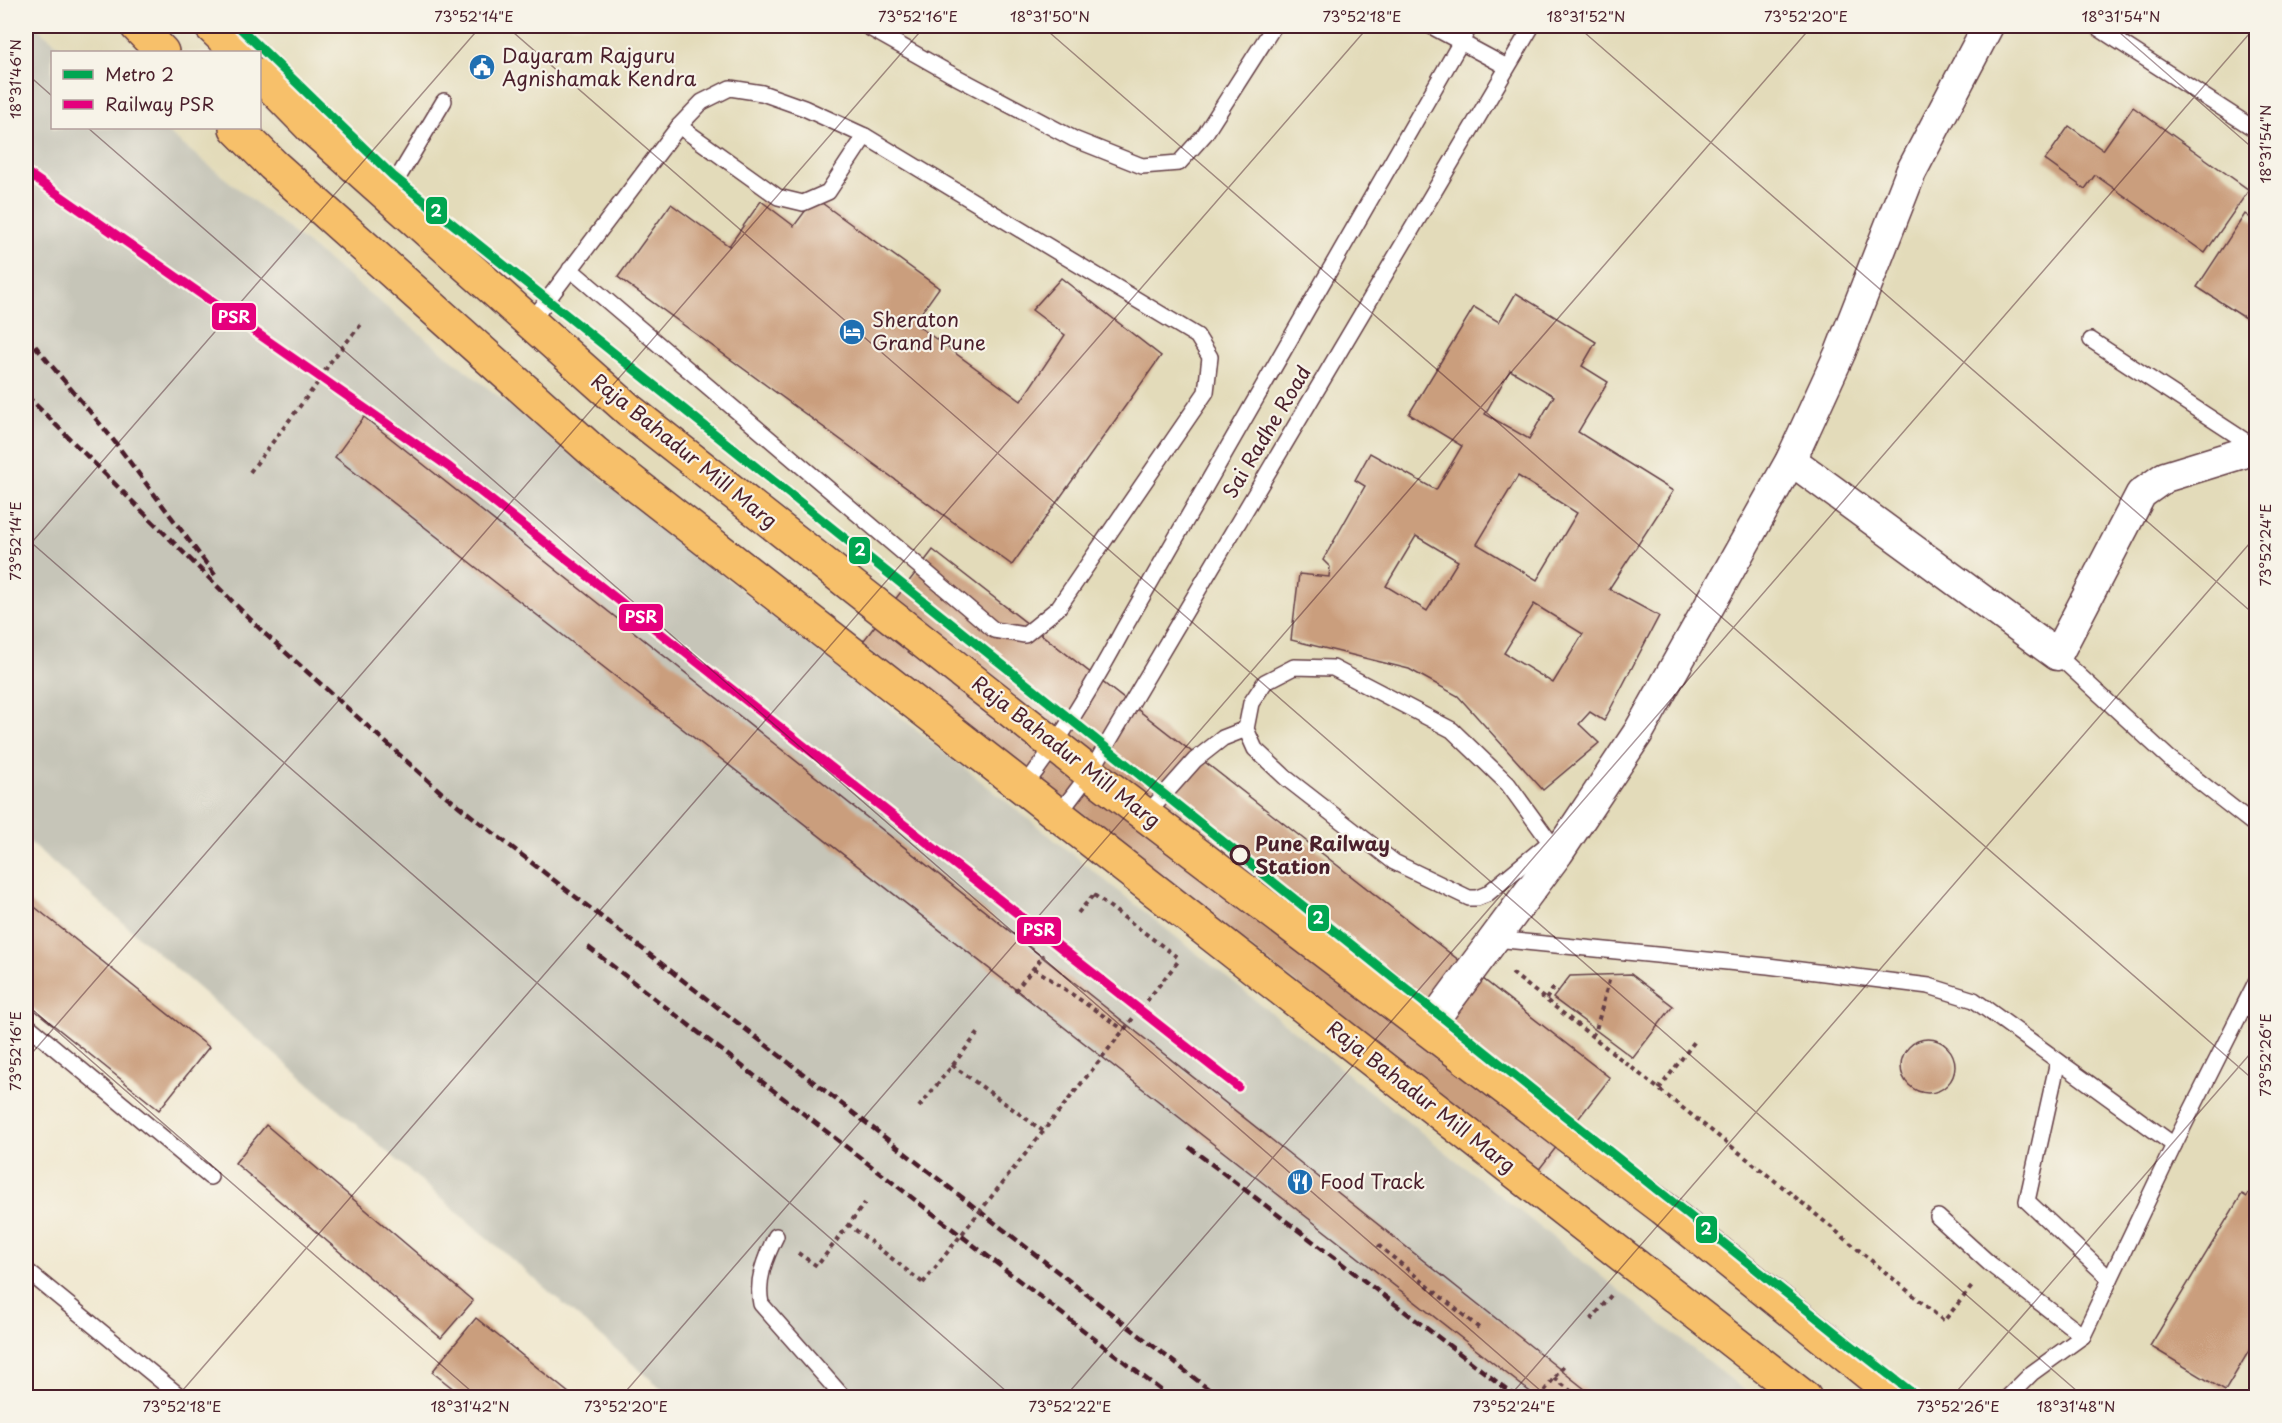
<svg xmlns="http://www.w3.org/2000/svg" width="2282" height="1423" viewBox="0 0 2282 1423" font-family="'Playpen Sans',sans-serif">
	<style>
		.built { fill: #e3dbba }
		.industrial { fill: #c6c5b8 }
		.building { fill: #ca9e7d; fill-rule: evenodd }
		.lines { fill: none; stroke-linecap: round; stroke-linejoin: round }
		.lane-casing { stroke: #633d44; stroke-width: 18 }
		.street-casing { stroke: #633d44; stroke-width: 33 }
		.highway-casing { stroke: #633d44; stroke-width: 36 }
		.path { stroke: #633d44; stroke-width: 4; stroke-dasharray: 4.5 4.5; stroke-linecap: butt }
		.lane { stroke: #fff; stroke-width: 15 }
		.street { stroke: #fff; stroke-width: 30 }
		.highway { stroke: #f7c06b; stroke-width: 33 }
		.rail { stroke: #4a1f2b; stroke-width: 4.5; stroke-dasharray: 9 4.5; stroke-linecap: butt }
		.path-bridge { stroke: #633d44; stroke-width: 4; stroke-dasharray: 4.5 4.5; stroke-linecap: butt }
		.rail-1-casing { stroke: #f7f3e8; stroke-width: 14 }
		.rail-1 { stroke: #e5007d; stroke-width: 9 }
		.metro-1-casing { stroke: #f7f3e8; stroke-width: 14 }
		.metro-1 { stroke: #00a651; stroke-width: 9 }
		.ticks { fill: none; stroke: #4a1f2b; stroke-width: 1.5; stroke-opacity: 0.45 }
		.stop-dot { fill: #f7f3e8; stroke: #4a1f2b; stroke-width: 3 }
		.labels { text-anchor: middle; stroke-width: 4.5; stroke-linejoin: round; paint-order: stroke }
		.poi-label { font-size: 20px; fill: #4a1f2b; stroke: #f7f3e8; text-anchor: start }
		.street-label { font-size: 20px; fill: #4a1f2b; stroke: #f7f3e8 }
		.stop-label { font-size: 20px; font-weight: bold; fill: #4a1f2b; stroke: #f7f3e8; text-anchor: start }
		.line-badge { stroke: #f7f3e8; stroke-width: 2 }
		.badge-label { font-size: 16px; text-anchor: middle; font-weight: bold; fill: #fff }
		.neatline { fill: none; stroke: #4a1f2b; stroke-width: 2 }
		.ticks-label { font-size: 15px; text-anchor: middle; fill: #4a1f2b }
	</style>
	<rect width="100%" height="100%" fill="#f7f3e8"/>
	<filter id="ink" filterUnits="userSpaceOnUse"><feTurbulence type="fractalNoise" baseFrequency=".0167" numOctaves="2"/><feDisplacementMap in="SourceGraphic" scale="12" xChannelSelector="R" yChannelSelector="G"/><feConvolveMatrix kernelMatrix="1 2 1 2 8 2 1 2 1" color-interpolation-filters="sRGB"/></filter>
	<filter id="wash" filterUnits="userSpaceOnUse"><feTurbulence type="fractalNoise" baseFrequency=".008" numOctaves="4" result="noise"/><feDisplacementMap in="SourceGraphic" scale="24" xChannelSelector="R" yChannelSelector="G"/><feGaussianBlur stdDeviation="1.35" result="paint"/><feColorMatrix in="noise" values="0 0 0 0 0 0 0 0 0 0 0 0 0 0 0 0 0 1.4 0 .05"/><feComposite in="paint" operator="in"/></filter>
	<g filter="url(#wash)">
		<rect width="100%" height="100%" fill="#f1e9d2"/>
		<path class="built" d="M 34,26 L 2256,26 L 2256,1397 L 1753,1397 L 162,128 L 260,128 L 260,52 L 68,52 Z"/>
		<path class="industrial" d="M 26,26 L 34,26 L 68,52 L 52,52 L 52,128 L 162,128 L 1753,1397 L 671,1397 L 26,839 Z"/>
		<g id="blocks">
			<g class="building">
				<path d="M 2133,107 L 2249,190 L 2205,253 L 2095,175 L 2085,189 L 2045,160 L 2069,126 L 2103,150 Z"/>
				<path d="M 815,198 L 939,288 L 914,323 L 1021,401 L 1065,335 L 1032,310 L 1061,278 L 1161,356 L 1012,565 L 618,277 L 671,204 L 729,246 L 761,201 L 794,226 Z"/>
				<path d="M 2245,214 L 2256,222 L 2256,325 L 2197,287 Z"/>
				<path d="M 1516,293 L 1596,342 L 1582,366 L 1608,382 L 1578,432 L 1673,491 L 1609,589 L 1659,616 L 1604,721 L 1590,712 L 1579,724 L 1599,743 L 1543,790 L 1458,696 L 1409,669 L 1291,640 L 1299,574 L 1329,577 L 1330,567 L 1323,560 L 1365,486 L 1355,480 L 1370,453 L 1436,490 L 1462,446 L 1409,414 L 1474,307 L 1499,322 ZM 1510,370 L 1554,396 L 1529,439 L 1485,414 ZM 1518,476 L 1577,513 L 1537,580 L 1477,544 ZM 1416,536 L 1458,561 L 1427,611 L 1386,586 ZM 1534,604 L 1583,634 L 1553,683 L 1504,653 Z"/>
				<path d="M 364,417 L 1596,1398 L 1538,1398 L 335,457 Z"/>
				<path d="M 933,550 L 1610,1078 L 1537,1172 L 861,644 Z"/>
				<path d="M 26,900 L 209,1047 L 159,1110 L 26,1003 Z"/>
				<path d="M 1631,974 L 1673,1006 L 1633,1058 L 1553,998 L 1570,976 Z"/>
				<circle cx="1928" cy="1066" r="27"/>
				<path d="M 266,1125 L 473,1301 L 441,1338 L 235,1163 Z"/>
				<path d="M 2256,1180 L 2256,1339 L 2225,1391 L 2150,1346 L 2242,1194 L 2247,1197 Z"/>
				<path d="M 476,1318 L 575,1398 L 458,1398 L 460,1394 L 432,1372 Z"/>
			</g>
		</g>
	</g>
	<g filter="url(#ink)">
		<use href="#blocks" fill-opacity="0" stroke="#633d44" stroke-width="1.5"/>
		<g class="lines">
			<defs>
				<g id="lane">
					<path d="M 866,26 L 949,73 L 1074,139 L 1142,166 L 1179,163 L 1205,134 L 1274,26"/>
					<path d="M 1431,26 L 1507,67"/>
					<path d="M 2095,26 L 2256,130"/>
					<path d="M 679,126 L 778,197 L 803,203 L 828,192 L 865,136"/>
					<path d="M 387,196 L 444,101"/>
					<path d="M 530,323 L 679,126 L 702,102 L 730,88 L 762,93 L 804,108 L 865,136 L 1197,336 L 1210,357 L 1206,392 L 1058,608 L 1025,635 L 994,630 L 570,269"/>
					<path d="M 2091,340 L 2256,448"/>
					<path d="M 2057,655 L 2169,758 L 2256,826"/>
					<path d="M 1023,788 C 1062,738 1093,686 1123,630 L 1470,26"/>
					<path d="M 1058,815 L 1090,773 L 1532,26"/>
					<path d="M 1146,815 L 1195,760 L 1223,738 L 1246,729"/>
					<path d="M 1550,842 L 1487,894 L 1477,898 L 1469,898 L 1394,862 L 1286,778 L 1255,749 L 1246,729 L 1251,703 L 1265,682 L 1294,667 L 1333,668 L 1452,730 L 1508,784 L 1550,842 L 1558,853"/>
					<path d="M 1495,939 L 1768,966 L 1929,986 L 1974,1000 L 2174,1145"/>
					<path d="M 26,1024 L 210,1177"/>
					<path d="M 2058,1061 L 2027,1201 L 2110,1279"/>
					<path d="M 1938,1217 L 1990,1264 L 2083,1336"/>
					<path d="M 776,1236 C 765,1258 756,1280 761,1304 L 844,1398"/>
					<path d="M 26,1270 L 182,1398"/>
					<path d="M 2007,1398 L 2032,1373 L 2083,1336 L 2174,1145 L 2256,982"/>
				</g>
				<g id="street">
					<path d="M 1791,460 L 2057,655 L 2141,494 L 2165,477 L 2256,449"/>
					<path d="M 1427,1029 L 1558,853 L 1638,733 L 1791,460 L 1840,353 L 1911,172 L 1988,26"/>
				</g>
				<g id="highway">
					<path d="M 137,26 L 162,52"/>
					<path d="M 211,26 L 238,52"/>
					<path d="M 260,75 L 310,126 L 630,411 L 1090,773 L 1663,1208 L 1899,1398"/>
					<path d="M 236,128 L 273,165 L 595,453 L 1805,1398"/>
				</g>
			</defs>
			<use href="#lane" class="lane-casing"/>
			<use href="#street" class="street-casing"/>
			<use href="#highway" class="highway-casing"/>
			<g class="path">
				<path d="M 250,472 L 322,377 L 328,365 L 363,322"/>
				<path d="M 1094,895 L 1177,957"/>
				<path d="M 1078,913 L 1095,893"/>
				<path d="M 1034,968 L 1124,1030"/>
				<path d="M 1512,973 L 1789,1192 L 1944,1321 L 1973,1285"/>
				<path d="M 1015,991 L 1044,955"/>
				<path d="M 1546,999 L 1555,986"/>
				<path d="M 1592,1036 L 1596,1030 L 1610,977"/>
				<path d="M 952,1065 L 1043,1131"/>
				<path d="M 1659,1089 L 1695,1041"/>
				<path d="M 919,1107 L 980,1031"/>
				<path d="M 848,1224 L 923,1283"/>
				<path d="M 1378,1245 L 1479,1328"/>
				<path d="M 798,1253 L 817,1266 L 865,1203"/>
				<path d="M 1591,1320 L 1613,1293"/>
				<path d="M 1554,1378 L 1580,1398"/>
				<path d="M 1539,1398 L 1564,1365"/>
			</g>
			<use href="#lane" class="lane"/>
			<use href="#street" class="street"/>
			<use href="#highway" class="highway"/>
			<g class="rail">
				<path d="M 26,335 L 111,437 L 215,575"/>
				<path d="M 26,395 L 264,633 L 442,793 L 1220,1398"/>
				<path d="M 588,947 L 1171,1398"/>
				<path d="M 1189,1147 L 1518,1398"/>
			</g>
			<path class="path-bridge" d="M 923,1283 L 1180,959"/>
			<defs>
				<path id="rail-1" d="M 26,172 L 449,467 L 1238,1087"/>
			</defs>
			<use href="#rail-1" class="rail-1-casing"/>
			<use href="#rail-1" class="rail-1"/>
			<defs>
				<path id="metro-1" d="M 238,26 L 393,176 L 1847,1342 L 1919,1398"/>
			</defs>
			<use href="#metro-1" class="metro-1-casing"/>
			<use href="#metro-1" class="metro-1"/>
		</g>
	</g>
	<path class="ticks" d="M 506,26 L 2085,1398M 1042,26 L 2256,1082M 1577,26 L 2256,616M 2112,26 L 2256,151M 26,39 L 37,26M 26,73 L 52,96M 88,128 L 1549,1398M 26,538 L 1014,1398M 26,549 L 481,26M 26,1004 L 479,1398M 26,1060 L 925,26M 176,1398 L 1369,26M 620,1398 L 1812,26M 1064,1398 L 2256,26M 1508,1398 L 2256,536M 1951,1398 L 2256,1047"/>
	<defs>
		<symbol id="civic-disc" viewBox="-11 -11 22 22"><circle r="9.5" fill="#1f6fb2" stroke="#f7f3e8"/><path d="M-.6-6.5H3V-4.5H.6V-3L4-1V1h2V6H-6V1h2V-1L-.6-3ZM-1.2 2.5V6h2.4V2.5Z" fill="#fff"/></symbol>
		<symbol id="hotel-disc" viewBox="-11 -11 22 22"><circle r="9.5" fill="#1f6fb2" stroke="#f7f3e8"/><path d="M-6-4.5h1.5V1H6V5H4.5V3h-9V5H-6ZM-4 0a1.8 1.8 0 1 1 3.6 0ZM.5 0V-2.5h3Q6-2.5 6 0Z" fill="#fff"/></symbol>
		<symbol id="restaurant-disc" viewBox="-11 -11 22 22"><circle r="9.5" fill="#1f6fb2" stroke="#f7f3e8"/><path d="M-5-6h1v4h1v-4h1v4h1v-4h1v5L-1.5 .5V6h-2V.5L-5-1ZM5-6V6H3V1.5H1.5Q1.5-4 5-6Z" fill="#fff"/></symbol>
	</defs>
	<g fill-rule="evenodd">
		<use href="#civic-disc" x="467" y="52" width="30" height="30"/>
		<use href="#hotel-disc" x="837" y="317" width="30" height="30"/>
		<use href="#restaurant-disc" x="1285" y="1167" width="30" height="30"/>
	</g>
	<circle class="stop-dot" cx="1240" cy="855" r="9"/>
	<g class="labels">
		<g class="poi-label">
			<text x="502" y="63">Dayaram Rajguru<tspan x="502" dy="23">Agnishamak Kendra</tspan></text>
			<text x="872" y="327">Sheraton<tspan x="872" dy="23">Grand Pune</tspan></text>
			<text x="1320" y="1189">Food Track</text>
		</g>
		<g class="street-label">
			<text transform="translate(1267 432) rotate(-59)" y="7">Sai Radhe Road</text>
			<text transform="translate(684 451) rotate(39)" y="7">Raja Bahadur Mill Marg</text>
			<text transform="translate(1066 752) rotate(38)" y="7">Raja Bahadur Mill Marg</text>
			<text transform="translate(1421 1097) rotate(38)" y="7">Raja Bahadur Mill Marg</text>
		</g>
		<g class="stop-label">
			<text x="1255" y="851">Pune Railway<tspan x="1255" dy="23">Station</tspan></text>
		</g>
	</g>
	<g class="line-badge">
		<rect x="425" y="196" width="23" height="29" rx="6" fill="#00a651"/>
		<rect x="211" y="302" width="46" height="29" rx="6" fill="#e5007d"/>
		<rect x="848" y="536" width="23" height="29" rx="6" fill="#00a651"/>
		<rect x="618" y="603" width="46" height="29" rx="6" fill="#e5007d"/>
		<rect x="1307" y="904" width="23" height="28" rx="6" fill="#00a651"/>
		<rect x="1016" y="916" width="46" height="29" rx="6" fill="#e5007d"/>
		<rect x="1695" y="1215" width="23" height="29" rx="6" fill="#00a651"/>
	</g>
	<g class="badge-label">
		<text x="436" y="217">2</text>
		<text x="234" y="323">PSR</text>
		<text x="860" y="556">2</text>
		<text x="641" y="623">PSR</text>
		<text x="1318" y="924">2</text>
		<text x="1039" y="936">PSR</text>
		<text x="1706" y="1235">2</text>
	</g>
	<rect width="2282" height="1423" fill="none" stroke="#f7f3e8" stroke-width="66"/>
	<rect x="51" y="51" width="210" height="78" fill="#f7f3e8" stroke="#b29e9c" stroke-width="1.5"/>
	<rect x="63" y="70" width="30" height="9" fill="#00a651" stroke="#b29e9c" stroke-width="1.5"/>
	<text x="105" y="81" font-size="18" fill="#4a1f2b">Metro 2</text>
	<rect x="63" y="100" width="30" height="9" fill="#e5007d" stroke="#b29e9c" stroke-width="1.5"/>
	<text x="105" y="111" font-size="18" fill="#4a1f2b">Railway PSR</text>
	<rect x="33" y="33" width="2216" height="1357" class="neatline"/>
	<g class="ticks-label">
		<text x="474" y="22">73°52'14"E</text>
		<text x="918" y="22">73°52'16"E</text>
		<text x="1050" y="22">18°31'50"N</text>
		<text x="1362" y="22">73°52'18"E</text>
		<text x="1586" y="22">18°31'52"N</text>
		<text x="1806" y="22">73°52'20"E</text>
		<text x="2121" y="22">18°31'54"N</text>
		<text transform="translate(16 79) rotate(-90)" y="5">18°31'46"N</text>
		<text transform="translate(2266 144) rotate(-90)" y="5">18°31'54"N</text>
		<text transform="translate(16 541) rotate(-90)" y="5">73°52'14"E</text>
		<text transform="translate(2266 545) rotate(-90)" y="5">73°52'24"E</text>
		<text transform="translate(16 1051) rotate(-90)" y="5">73°52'16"E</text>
		<text transform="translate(2266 1055) rotate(-90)" y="5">73°52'26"E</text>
		<text x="182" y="1412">73°52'18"E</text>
		<text x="470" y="1412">18°31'42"N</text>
		<text x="626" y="1412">73°52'20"E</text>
		<text x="1070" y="1412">73°52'22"E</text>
		<text x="1514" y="1412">73°52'24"E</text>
		<text x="1958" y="1412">73°52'26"E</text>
		<text x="2076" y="1412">18°31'48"N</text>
	</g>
</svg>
